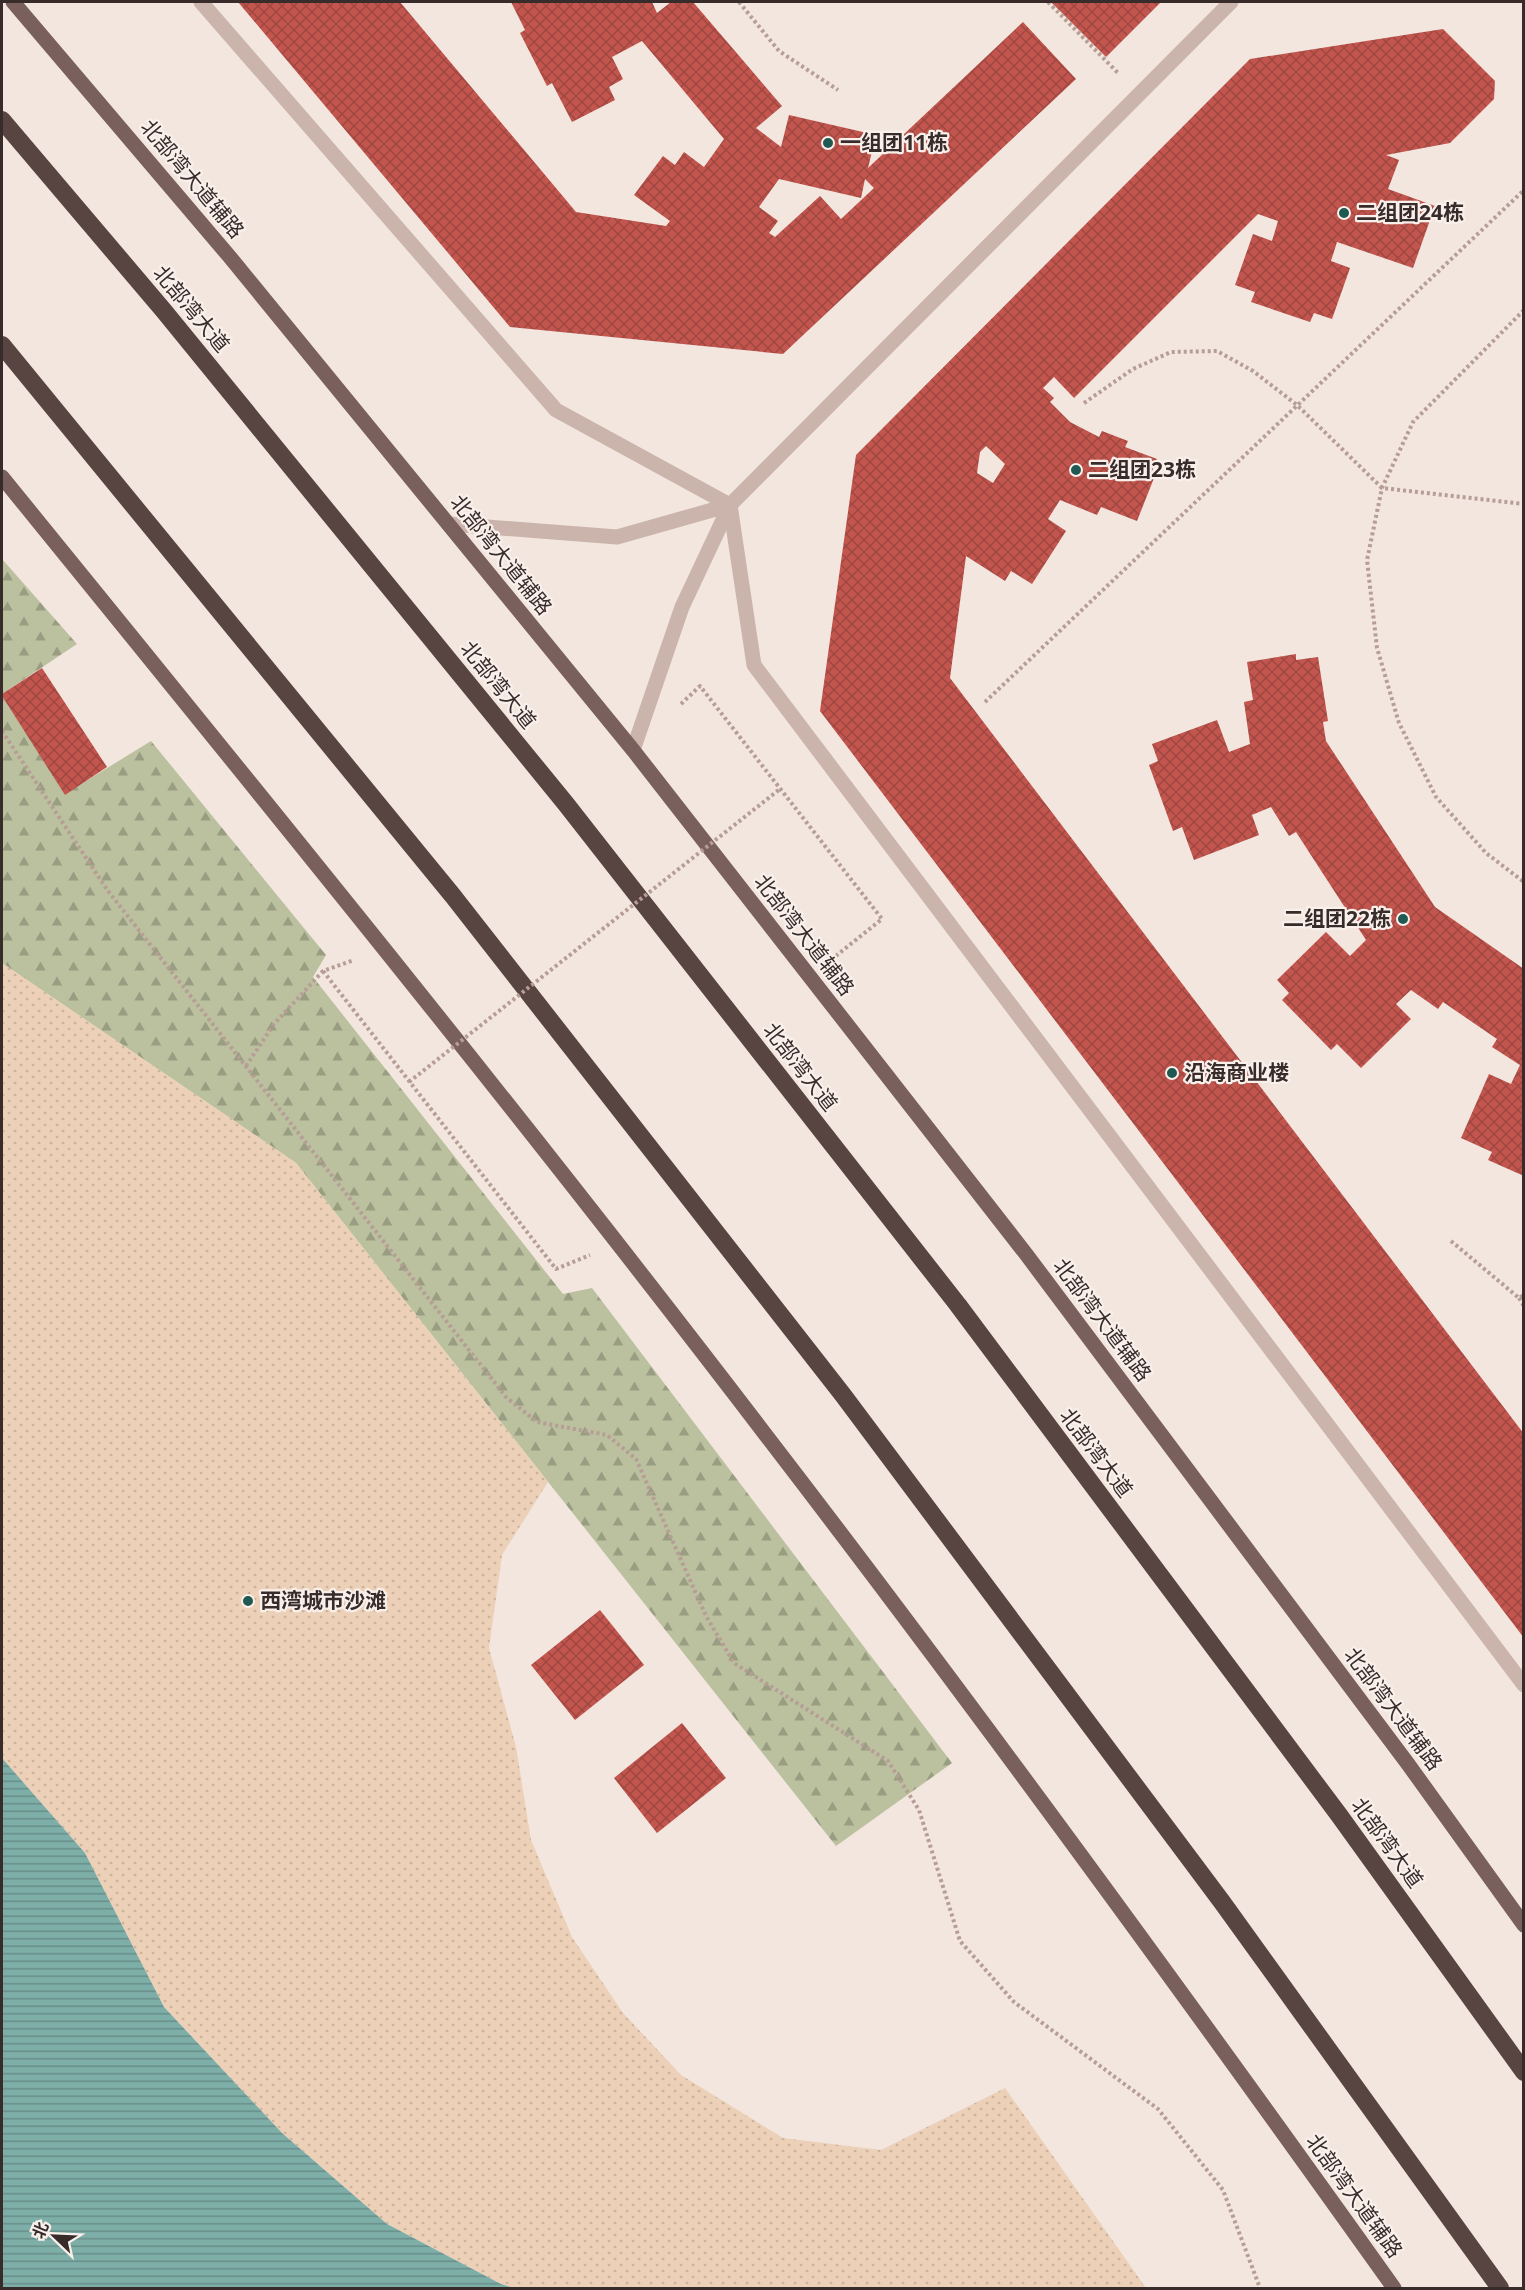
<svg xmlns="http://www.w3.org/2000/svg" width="1525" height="2290" viewBox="0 0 1525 2290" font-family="'Open Sans','Noto Sans SC',sans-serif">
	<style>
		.forest { fill: url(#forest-firs) }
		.sand { fill: url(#sand-dots) }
		.water { fill: url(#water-rules) }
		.building { fill: url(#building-cross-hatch); fill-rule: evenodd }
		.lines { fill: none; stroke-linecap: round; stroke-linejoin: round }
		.path { stroke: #b69d95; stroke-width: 4; stroke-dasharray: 3 3; stroke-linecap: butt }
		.minor { stroke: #cab4ab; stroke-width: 15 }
		.major { stroke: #79605c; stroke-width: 15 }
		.highway { stroke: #584441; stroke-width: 18 }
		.path-bridge { stroke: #b69d95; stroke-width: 4; stroke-dasharray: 3 3; stroke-linecap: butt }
		.poi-dot { fill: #205852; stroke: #faf0eb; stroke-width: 2 }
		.labels { text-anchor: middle; stroke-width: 4.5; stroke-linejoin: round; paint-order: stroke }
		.poi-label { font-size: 21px; font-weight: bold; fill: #382c2a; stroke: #faf0eb; text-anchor: start }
		.street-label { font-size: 21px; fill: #382c2a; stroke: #faf0eb }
	</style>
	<defs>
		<pattern id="forest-firs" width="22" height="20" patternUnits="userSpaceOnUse" patternTransform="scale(1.5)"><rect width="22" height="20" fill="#bbc19f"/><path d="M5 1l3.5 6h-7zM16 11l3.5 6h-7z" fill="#999d82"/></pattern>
		<pattern id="sand-dots" width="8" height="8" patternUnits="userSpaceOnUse" patternTransform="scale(1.5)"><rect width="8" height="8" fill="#ecd0b7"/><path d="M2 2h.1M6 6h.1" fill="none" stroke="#cbb39e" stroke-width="1.8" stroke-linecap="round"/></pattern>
		<pattern id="water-rules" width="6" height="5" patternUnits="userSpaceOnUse" patternTransform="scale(1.5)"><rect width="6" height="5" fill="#7eaea8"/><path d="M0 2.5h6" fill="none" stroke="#688e89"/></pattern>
		<pattern id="building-cross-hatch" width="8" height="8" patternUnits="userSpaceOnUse" patternTransform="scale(1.5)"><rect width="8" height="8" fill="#c2554d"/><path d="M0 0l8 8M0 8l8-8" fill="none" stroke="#9f4740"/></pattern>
	</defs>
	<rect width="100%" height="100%" fill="#f2e6df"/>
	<g class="forest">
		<path d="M 2,559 L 77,644 L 2,694 Z"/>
		<path d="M 2,696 L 65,794 L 151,741 L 326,955 L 313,977 L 563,1294 L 592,1288 L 952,1763 L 836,1846 L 296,1163 L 2,963 Z"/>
	</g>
	<path class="sand" d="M 2,963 L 296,1163 L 548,1482 L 502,1555 L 489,1648 L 516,1747 L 531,1840 L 572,1937 L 623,2013 L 681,2075 L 783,2138 L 881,2150 L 1005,2088 L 1146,2288 L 514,2288 L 501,2284 L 387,2224 L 282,2133 L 164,2007 L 85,1853 L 2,1758 Z"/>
	<path class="water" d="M 2,1758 L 85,1853 L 164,2007 L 282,2133 L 387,2224 L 501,2284 L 514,2288 L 2,2288 Z"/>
	<g class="building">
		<path d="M 238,2 L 400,2 L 576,212 L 666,226 L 670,221 L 634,195 L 663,156 L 675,165 L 684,152 L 704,167 L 724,139 L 642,41 L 612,57 L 623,79 L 609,87 L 615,100 L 572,122 L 552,83 L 547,86 L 520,33 L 525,30 L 511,2 L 652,2 L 657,13 L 671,2 L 693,2 L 782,106 L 756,128 L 781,147 L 789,115 L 876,135 L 868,168 L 1023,22 L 1076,79 L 783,354 L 510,327 ZM 779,179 L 861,198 L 865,179 L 874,188 L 841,219 L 820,196 L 775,237 L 769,233 L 778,221 L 759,207 Z"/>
		<path d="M 1051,2 L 1161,2 L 1106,57 Z"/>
		<path d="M 1443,29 L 1495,81 L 1494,99 L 1450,143 L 1386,155 L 1399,160 L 1388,189 L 1435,206 L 1413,268 L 1337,242 L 1331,261 L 1350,268 L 1332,319 L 1314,313 L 1310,322 L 1251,302 L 1255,292 L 1235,285 L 1253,234 L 1272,241 L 1278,221 L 1258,214 L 1074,398 L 1054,377 L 1043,388 L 1054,398 L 1050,402 L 1070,422 L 1099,437 L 1102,431 L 1128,441 L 1125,447 L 1157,459 L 1150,476 L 1154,478 L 1137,521 L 1101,507 L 1097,515 L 1060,500 L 1048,519 L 1066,531 L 1032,584 L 1011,571 L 1005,581 L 966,556 L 950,678 L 1524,1434 L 1524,1638 L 820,711 L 856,455 L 1250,59 ZM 986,446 L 1005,464 L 993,483 L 977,473 L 980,452 Z"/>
		<path d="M 1296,654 L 1296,660 L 1318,657 L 1328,721 L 1323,722 L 1326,741 L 1435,907 L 1524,969 L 1524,1176 L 1488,1160 L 1492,1152 L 1461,1138 L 1489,1074 L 1511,1084 L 1520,1065 L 1492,1047 L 1497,1039 L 1443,1002 L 1438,1009 L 1411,990 L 1396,1004 L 1411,1019 L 1361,1068 L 1337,1044 L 1331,1050 L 1282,1000 L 1289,993 L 1277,980 L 1326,932 L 1350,956 L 1366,940 L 1296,832 L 1289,836 L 1271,807 L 1252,815 L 1259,835 L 1194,860 L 1182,827 L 1173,831 L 1149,765 L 1158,761 L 1152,744 L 1217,720 L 1229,752 L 1250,744 L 1244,702 L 1253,700 L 1247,662 Z"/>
		<path d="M 42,668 L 107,767 L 65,795 L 2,696 L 2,694 Z"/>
		<path d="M 600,1610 L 644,1665 L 575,1720 L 531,1665 Z"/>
		<path d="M 682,1723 L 726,1778 L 657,1833 L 614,1778 Z"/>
	</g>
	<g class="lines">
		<g class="path">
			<path d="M 739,2 L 779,51 L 838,90"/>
			<path d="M 1048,2 L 1119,74"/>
			<path d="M 1524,310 L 1413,422 L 1382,488 L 1367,560 L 1377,648 L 1399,723 L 1436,797 L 1486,853 L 1524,882"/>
			<path d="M 1084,403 L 1133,369 L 1171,352 L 1217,351 L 1253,371 L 1297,405 L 1382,488 L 1524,504"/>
			<path d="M 985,702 L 1524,190"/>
			<path d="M 681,704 L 700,686 L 882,919 L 832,959"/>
			<path d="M 2,731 L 108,891 L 506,1397 L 537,1422 L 607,1435 L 636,1459 L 706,1616 L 734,1663 L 888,1761 L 919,1810 L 960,1941 L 1014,2002 L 1158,2109 L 1223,2190 L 1260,2288"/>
			<path d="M 323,971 L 556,1269 L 590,1255"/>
			<path d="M 246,1066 L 274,1024 L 323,971 L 354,960"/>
			<path d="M 1451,1241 L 1519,1298 L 1524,1295"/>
			<path d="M 1519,1298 L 1524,1306"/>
		</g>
		<g class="minor">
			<path d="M 201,2 L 556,410 L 730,505 L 754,665 L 1524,1685"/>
			<path d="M 730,505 L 1231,2"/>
			<path d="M 449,524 L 617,537 L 730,505 L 682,607 L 633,750"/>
		</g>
		<g class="major">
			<path d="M 13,2 L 229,256 L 633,750 L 1026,1254 L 1408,1764 L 1524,1925"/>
			<path d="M 2,477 C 263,798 524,1118 775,1447 C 987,1723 1192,2005 1394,2288"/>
		</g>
		<g class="highway">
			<path d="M 2,120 L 164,311 L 566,804 L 958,1305 L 1339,1815 L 1524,2072"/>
			<path d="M 2,345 L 453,896 L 843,1395 L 1222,1902 L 1500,2288"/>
		</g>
		<path class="path-bridge" d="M 409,1082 L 780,789"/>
	</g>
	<g class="poi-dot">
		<circle cx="828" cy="143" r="6"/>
		<circle cx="1344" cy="213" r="6"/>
		<circle cx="1076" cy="470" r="6"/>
		<circle cx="1403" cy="919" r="6"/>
		<circle cx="1172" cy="1073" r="6"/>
		<circle cx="248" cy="1601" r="6"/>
	</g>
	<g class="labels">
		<g class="poi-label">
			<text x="840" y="150">一组团11栋</text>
			<text x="1356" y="220">二组团24栋</text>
			<text x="1088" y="477">二组团23栋</text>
			<text x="1391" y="926" text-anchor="end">二组团22栋</text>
			<text x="1184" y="1080">沿海商业楼</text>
			<text x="260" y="1608">西湾城市沙滩</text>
		</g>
		<g class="street-label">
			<text transform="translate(192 179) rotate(50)" y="7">北部湾大道辅路</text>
			<text transform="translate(191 309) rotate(50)" y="7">北部湾大道</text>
			<text transform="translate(501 555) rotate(51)" y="7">北部湾大道辅路</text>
			<text transform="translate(498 685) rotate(51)" y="7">北部湾大道</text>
			<text transform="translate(804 935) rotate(52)" y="7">北部湾大道辅路</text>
			<text transform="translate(800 1067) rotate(52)" y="7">北部湾大道</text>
			<text transform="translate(1102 1320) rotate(53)" y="7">北部湾大道辅路</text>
			<text transform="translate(1096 1453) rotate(53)" y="7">北部湾大道</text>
			<text transform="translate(1393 1709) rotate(53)" y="7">北部湾大道辅路</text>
			<text transform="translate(1387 1843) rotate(54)" y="7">北部湾大道</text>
			<text transform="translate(1354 2196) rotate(54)" y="7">北部湾大道辅路</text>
		</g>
	</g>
	<rect width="1525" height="2290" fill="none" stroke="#382c2a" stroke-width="6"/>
	<g transform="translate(54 2236) rotate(293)" stroke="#faf0eb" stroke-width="4.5" paint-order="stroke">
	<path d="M0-4.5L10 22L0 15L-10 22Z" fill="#382c2a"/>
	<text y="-9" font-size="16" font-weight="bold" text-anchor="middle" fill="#382c2a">北</text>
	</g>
</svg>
